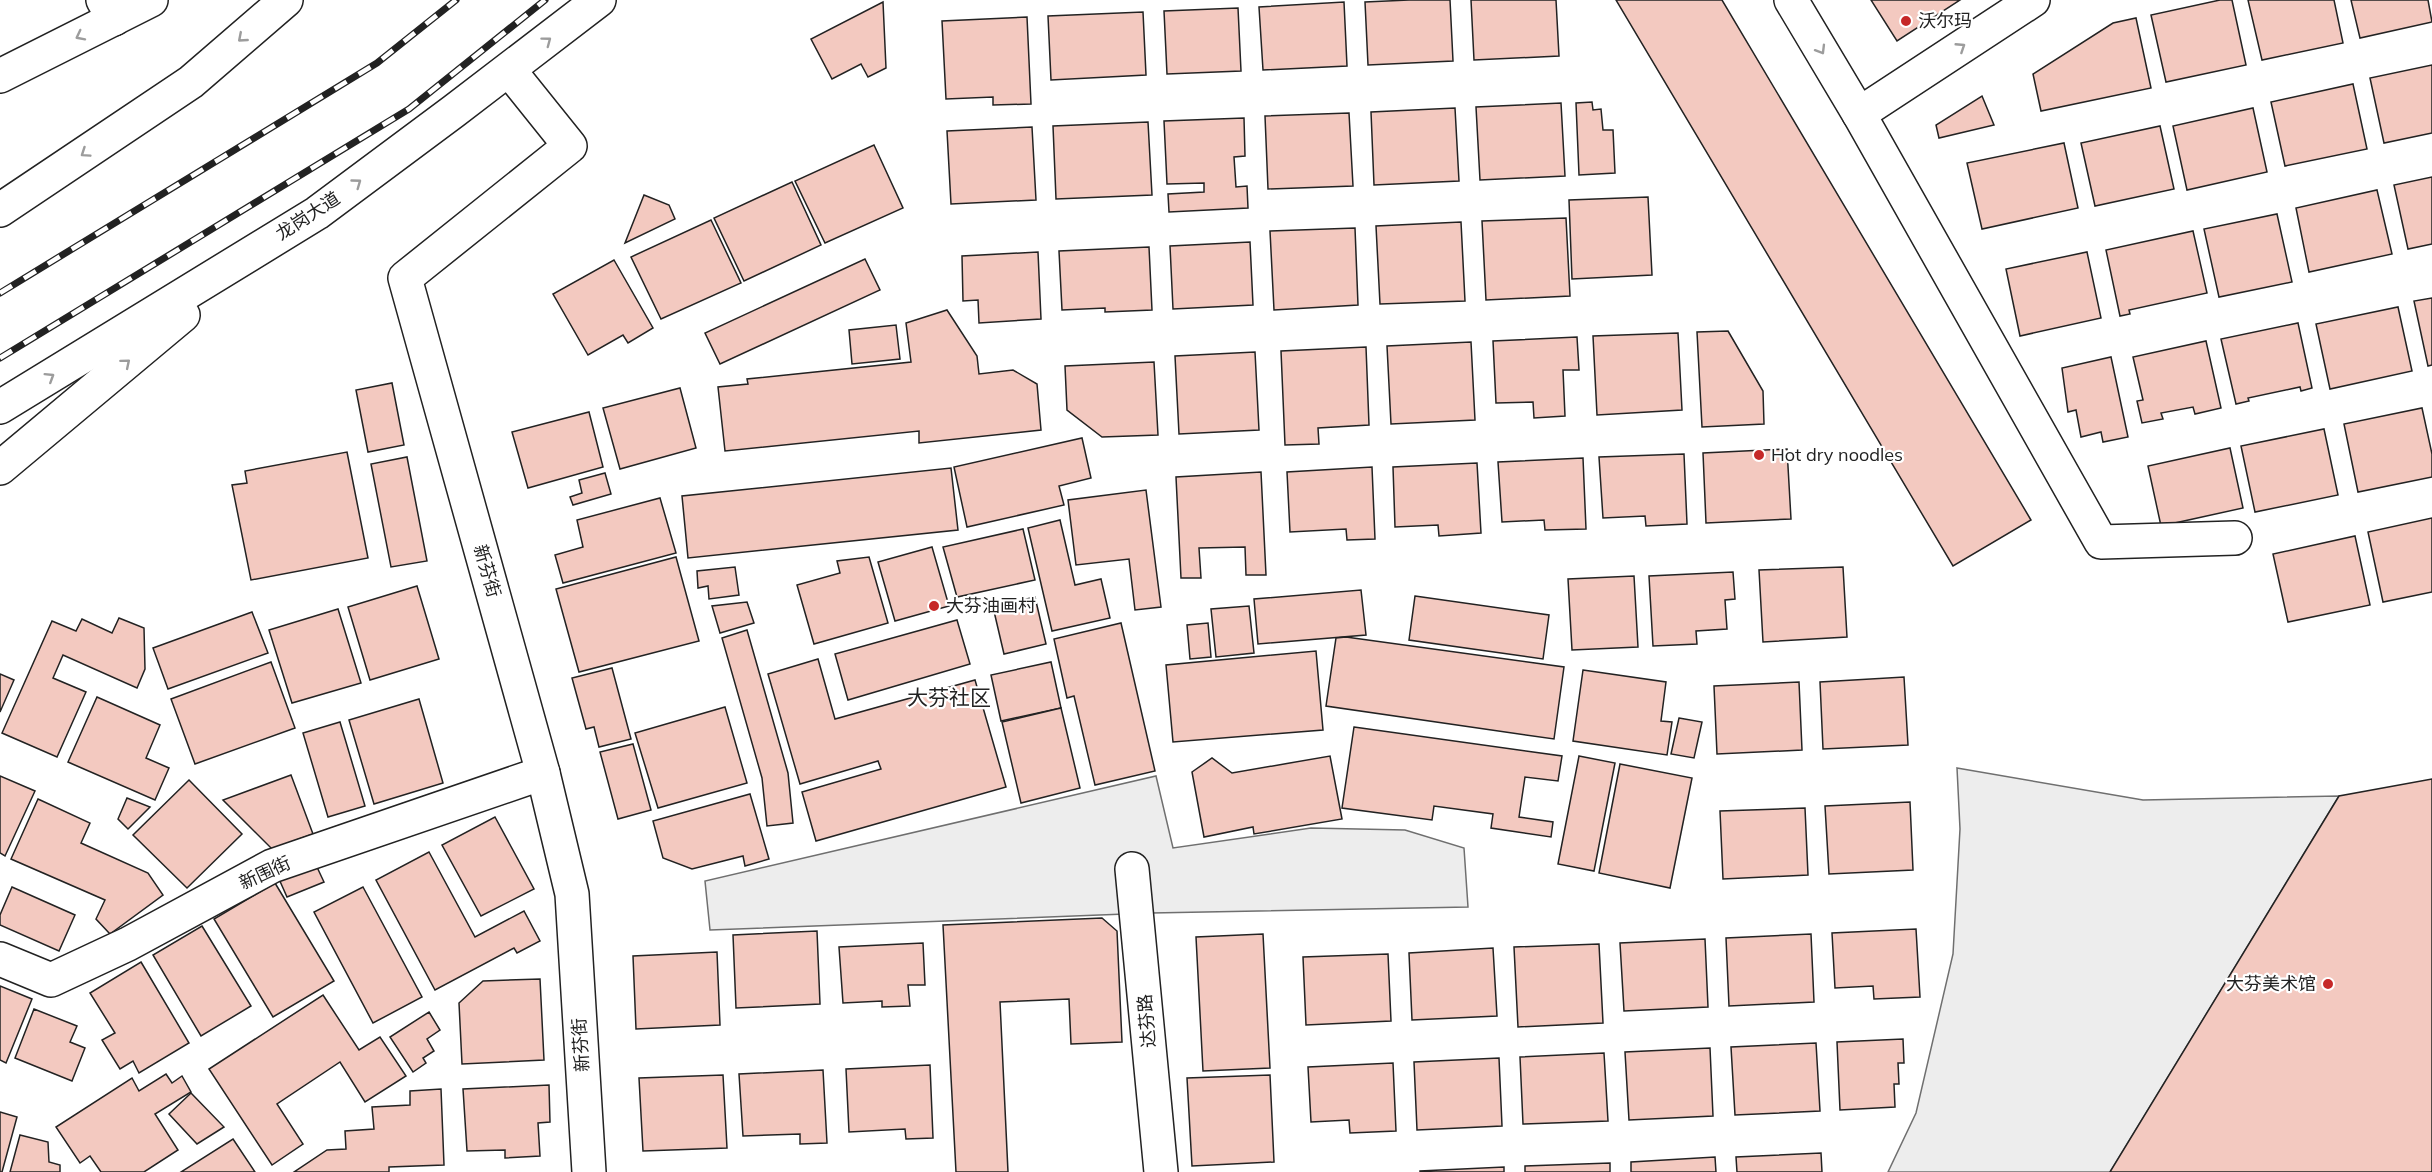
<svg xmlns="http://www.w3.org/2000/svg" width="2432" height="1172" viewBox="0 0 2432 1172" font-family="Mulish,'Noto Sans SC',sans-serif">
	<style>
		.parking { fill: #ededed; stroke: #6f6f6f; stroke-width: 1.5 }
		.building { fill: #f3c9c0; stroke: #222; stroke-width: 1.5 }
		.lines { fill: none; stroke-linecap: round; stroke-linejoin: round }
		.minor-casing { stroke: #222; stroke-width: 36 }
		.trunk-casing { stroke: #222; stroke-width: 36 }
		.minor { stroke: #fff; stroke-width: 33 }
		.trunk { stroke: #fff; stroke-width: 33 }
		.rail-casing { stroke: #222; stroke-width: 7 }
		.rail { stroke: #fff; stroke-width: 4.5; stroke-dasharray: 14; stroke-linecap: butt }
		.oneway { stroke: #9c9c9c }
		.poi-dot { fill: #c62828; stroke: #fff; stroke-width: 2 }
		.labels { text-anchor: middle; stroke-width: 4.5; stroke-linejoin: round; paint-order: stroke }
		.poi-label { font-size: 18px; fill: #222; stroke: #fff; text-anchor: start }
		.street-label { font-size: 18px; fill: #222; stroke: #fff }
		.quarter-label { font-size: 21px; fill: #222; stroke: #fff }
	</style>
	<rect width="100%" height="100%" fill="#fff"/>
	<g class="parking">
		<path d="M 1957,768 L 2143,800 L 2339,796 L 2110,1172 L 1888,1172 L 1916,1113 L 1953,954 L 1960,829 Z"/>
		<path d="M 1156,776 L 1173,848 L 1311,828 L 1405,830 L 1464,848 L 1468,907 L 1151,913 L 710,930 L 705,881 Z"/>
	</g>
	<g class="building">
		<path d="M 1409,0 L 1450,0 L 1453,61 L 1368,65 L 1365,2 Z"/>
		<path d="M 1471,0 L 1556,0 L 1559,56 L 1474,60 Z"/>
		<path d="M 1616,0 L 1722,0 L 2031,520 L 1953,566 Z"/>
		<path d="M 1871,0 L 1960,0 L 1897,41 Z"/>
		<path d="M 2220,0 L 2232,0 L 2246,65 L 2166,82 L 2151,15 Z"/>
		<path d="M 2248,0 L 2334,0 L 2343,43 L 2262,60 Z"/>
		<path d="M 2351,0 L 2428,0 L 2432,22 L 2360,38 Z"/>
		<path d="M 883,2 L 886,68 L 868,77 L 861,64 L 832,79 L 811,39 Z"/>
		<path d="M 1344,2 L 1347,66 L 1263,70 L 1259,7 Z"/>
		<path d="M 1238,8 L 1241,71 L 1167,74 L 1164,11 Z"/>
		<path d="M 1143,12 L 1146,75 L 1051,80 L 1048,16 Z"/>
		<path d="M 1027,17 L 1031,104 L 993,105 L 993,97 L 946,99 L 942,21 Z"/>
		<path d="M 2136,18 L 2151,88 L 2041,111 L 2033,74 L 2113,23 Z"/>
		<path d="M 2432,65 L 2432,133 L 2384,143 L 2370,78 Z"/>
		<path d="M 2353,84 L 2367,149 L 2285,166 L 2271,102 Z"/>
		<path d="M 1982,96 L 1994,125 L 1939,138 L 1936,125 Z"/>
		<path d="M 1592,102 L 1593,110 L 1601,109 L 1603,130 L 1613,130 L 1615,173 L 1579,175 L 1576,103 Z"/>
		<path d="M 1561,103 L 1565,176 L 1480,180 L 1476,107 Z"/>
		<path d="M 1455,108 L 1459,181 L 1374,185 L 1371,112 Z"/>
		<path d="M 2253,108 L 2267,172 L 2187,190 L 2173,126 Z"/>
		<path d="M 1349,113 L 1353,186 L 1268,189 L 1265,116 Z"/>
		<path d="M 1244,118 L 1245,156 L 1234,157 L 1236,187 L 1247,186 L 1248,208 L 1169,212 L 1168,194 L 1204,192 L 1204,183 L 1167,184 L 1164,121 Z"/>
		<path d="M 1148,122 L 1152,195 L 1056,199 L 1053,126 Z"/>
		<path d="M 2160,126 L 2174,189 L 2095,206 L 2081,143 Z"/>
		<path d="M 1032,127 L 1036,200 L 951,204 L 947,131 Z"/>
		<path d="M 2064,143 L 2078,208 L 1982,229 L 1967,163 Z"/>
		<path d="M 874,145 L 903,208 L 825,243 L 795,181 Z"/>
		<path d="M 2432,177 L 2432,244 L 2408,249 L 2394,185 Z"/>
		<path d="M 792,182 L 821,245 L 744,281 L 714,218 Z"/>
		<path d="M 2377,190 L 2392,254 L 2309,272 L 2296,208 Z"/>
		<path d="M 644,195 L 669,205 L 675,219 L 625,243 Z"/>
		<path d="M 1648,197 L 1652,275 L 1572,279 L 1569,200 Z"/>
		<path d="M 2277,214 L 2292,282 L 2219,297 L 2204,229 Z"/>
		<path d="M 1566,218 L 1570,296 L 1486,300 L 1482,221 Z"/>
		<path d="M 711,220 L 741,283 L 661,319 L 631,257 Z"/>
		<path d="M 1461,222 L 1465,301 L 1380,304 L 1376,226 Z"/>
		<path d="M 1355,228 L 1358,305 L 1274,310 L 1270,231 Z"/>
		<path d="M 2193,231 L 2207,293 L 2129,310 L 2130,314 L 2120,316 L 2106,250 Z"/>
		<path d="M 1250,242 L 1253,305 L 1173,309 L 1170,246 Z"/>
		<path d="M 1149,247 L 1152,310 L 1105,312 L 1105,308 L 1062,310 L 1059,251 Z"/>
		<path d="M 1038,252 L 1041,319 L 979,323 L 978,300 L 963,301 L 962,256 Z"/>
		<path d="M 2087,252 L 2101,318 L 2020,336 L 2006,269 Z"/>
		<path d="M 865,259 L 880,290 L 720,364 L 705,333 Z"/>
		<path d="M 614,260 L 653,328 L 628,343 L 623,335 L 588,355 L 553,294 Z"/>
		<path d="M 2432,298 L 2432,365 L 2428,366 L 2414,301 Z"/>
		<path d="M 2398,307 L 2412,371 L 2330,389 L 2316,324 Z"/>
		<path d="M 947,310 L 977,356 L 979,374 L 1013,370 L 1037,384 L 1041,430 L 919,443 L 919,431 L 725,451 L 718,387 L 748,384 L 747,379 L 911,362 L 906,323 Z"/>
		<path d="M 2298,323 L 2312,388 L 2301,391 L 2300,387 L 2248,398 L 2249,401 L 2236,404 L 2221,339 Z"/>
		<path d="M 896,325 L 900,359 L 852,364 L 849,330 Z"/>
		<path d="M 1728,331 L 1763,391 L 1764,424 L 1702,427 L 1697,332 Z"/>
		<path d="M 1678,333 L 1682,410 L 1597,415 L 1593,336 Z"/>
		<path d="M 1577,337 L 1579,370 L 1563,370 L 1565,416 L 1534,418 L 1533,402 L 1496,403 L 1493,341 Z"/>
		<path d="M 2206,341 L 2221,408 L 2195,414 L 2193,407 L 2161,413 L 2163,419 L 2142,423 L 2137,401 L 2143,400 L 2133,357 Z"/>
		<path d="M 1471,342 L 1475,420 L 1391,424 L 1387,346 Z"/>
		<path d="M 1366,347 L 1369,425 L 1318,428 L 1319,444 L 1285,445 L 1281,351 Z"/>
		<path d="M 1255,352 L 1259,430 L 1179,434 L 1175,356 Z"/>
		<path d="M 2111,357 L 2128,437 L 2103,442 L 2101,432 L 2081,437 L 2076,410 L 2068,412 L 2062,368 Z"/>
		<path d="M 1154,362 L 1158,435 L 1102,437 L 1067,410 L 1065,366 Z"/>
		<path d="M 392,383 L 404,445 L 368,452 L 356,390 Z"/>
		<path d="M 680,388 L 696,448 L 620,469 L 603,408 Z"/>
		<path d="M 2422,408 L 2432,454 L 2432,477 L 2358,492 L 2344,424 Z"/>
		<path d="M 589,412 L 603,467 L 528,488 L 512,432 Z"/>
		<path d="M 2324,429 L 2338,495 L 2255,512 L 2241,446 Z"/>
		<path d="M 1082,438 L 1091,478 L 1059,486 L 1064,505 L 967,527 L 954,467 Z"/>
		<path d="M 2230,448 L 2243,508 L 2161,526 L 2148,466 Z"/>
		<path d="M 1787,449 L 1791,519 L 1706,523 L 1703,453 Z"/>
		<path d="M 347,452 L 368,558 L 251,580 L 232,485 L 247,483 L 245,471 Z"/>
		<path d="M 1684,454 L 1687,524 L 1646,526 L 1645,516 L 1603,518 L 1599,457 Z"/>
		<path d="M 407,457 L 427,561 L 391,567 L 371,464 Z"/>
		<path d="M 1583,458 L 1586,529 L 1545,530 L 1544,520 L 1502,522 L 1498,462 Z"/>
		<path d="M 1477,463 L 1481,533 L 1439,536 L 1438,525 L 1395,527 L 1393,467 Z"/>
		<path d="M 1372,467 L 1375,539 L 1347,540 L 1346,529 L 1290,532 L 1287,472 Z"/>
		<path d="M 951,468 L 958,530 L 688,558 L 682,496 Z"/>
		<path d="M 1261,472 L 1266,575 L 1246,575 L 1245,547 L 1199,548 L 1201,578 L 1181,578 L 1176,477 Z"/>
		<path d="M 605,473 L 611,494 L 573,505 L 570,497 L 582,493 L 579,480 Z"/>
		<path d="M 1146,490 L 1161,607 L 1135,610 L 1129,559 L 1076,565 L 1068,500 Z"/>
		<path d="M 660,498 L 676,553 L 563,583 L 555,555 L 583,547 L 577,520 Z"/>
		<path d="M 2432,518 L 2432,592 L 2383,602 L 2368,532 Z"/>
		<path d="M 1060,520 L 1075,585 L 1101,579 L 1110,618 L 1052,631 L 1028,528 Z"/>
		<path d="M 1023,529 L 1035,580 L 957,597 L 943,547 Z"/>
		<path d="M 2355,536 L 2370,605 L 2288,622 L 2273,554 Z"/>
		<path d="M 932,547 L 949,606 L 895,621 L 878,562 Z"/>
		<path d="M 676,557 L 699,641 L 579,672 L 556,589 Z"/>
		<path d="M 869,557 L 888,623 L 814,644 L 797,585 L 840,573 L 837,561 Z"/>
		<path d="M 735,567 L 739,595 L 709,599 L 708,586 L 698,588 L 697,571 Z"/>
		<path d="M 1843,567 L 1847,637 L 1763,642 L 1759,570 Z"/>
		<path d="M 1733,572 L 1735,599 L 1725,600 L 1727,629 L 1696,631 L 1697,644 L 1653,646 L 1649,576 Z"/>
		<path d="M 1634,576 L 1638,647 L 1572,650 L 1568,579 Z"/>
		<path d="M 417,586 L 439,659 L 370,680 L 348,607 Z"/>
		<path d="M 1361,590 L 1366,635 L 1258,644 L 1254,599 Z"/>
		<path d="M 1415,596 L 1549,615 L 1543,659 L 1409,640 Z"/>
		<path d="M 1035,597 L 1046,644 L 1004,654 L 993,607 Z"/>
		<path d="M 747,602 L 754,623 L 720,633 L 712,606 Z"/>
		<path d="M 1249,606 L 1254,653 L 1216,657 L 1211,609 Z"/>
		<path d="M 338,609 L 361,683 L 292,703 L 269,630 Z"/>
		<path d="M 252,612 L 268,653 L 168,689 L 153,648 Z"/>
		<path d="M 119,618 L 144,628 L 145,669 L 137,688 L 63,655 L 53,678 L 86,692 L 57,757 L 2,733 L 52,621 L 76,631 L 82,619 L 112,633 Z"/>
		<path d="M 957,620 L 970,664 L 848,700 L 835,654 Z"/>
		<path d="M 1121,623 L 1155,771 L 1095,785 L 1074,696 L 1067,698 L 1054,639 Z"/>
		<path d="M 1208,623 L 1211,657 L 1190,659 L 1187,625 Z"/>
		<path d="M 747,630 L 788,773 L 793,823 L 767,826 L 762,778 L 722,638 Z"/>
		<path d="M 1346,637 L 1564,667 L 1554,739 L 1326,706 L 1336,638 Z"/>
		<path d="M 1316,651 L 1323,730 L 1173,742 L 1166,665 Z"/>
		<path d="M 818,659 L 835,719 L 975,680 L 1006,787 L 816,841 L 802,792 L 881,769 L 878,761 L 800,784 L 768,674 Z"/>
		<path d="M 271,662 L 295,728 L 195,764 L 171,699 Z"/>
		<path d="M 1051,662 L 1061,708 L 1001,721 L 991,675 Z"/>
		<path d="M 612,668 L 631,739 L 599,747 L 594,727 L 586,729 L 572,678 Z"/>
		<path d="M 1583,670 L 1666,682 L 1661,721 L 1672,722 L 1667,755 L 1573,741 Z"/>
		<path d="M 0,674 L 14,680 L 0,712 Z"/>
		<path d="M 1904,677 L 1908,745 L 1823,749 L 1820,682 Z"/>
		<path d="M 1799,682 L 1802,750 L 1717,754 L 1714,686 Z"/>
		<path d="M 97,697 L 160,725 L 146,758 L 169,768 L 155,800 L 68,762 Z"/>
		<path d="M 419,699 L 443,783 L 374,804 L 349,720 Z"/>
		<path d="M 725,707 L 747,783 L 658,808 L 635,733 Z"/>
		<path d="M 1061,708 L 1080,788 L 1021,803 L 1002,722 Z"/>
		<path d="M 1679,718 L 1702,722 L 1694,758 L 1671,754 Z"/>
		<path d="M 340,722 L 365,806 L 328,817 L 303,733 Z"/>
		<path d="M 1354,727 L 1562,756 L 1558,781 L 1525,777 L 1519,817 L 1553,822 L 1551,837 L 1491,828 L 1493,814 L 1434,806 L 1432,820 L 1342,808 Z"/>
		<path d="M 633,744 L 651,810 L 618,819 L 600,752 Z"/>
		<path d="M 1330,756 L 1342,819 L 1254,834 L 1253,827 L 1204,837 L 1192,772 L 1212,758 L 1232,773 Z"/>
		<path d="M 1579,756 L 1615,763 L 1594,871 L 1558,864 Z"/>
		<path d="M 1620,764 L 1692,778 L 1670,888 L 1599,873 Z"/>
		<path d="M 291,775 L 313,834 L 272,849 L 223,800 Z"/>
		<path d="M 0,776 L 35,791 L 5,856 L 0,853 Z"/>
		<path d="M 2432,779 L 2432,1172 L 2110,1172 L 2339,796 Z"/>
		<path d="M 189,780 L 242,834 L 187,888 L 133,835 Z"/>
		<path d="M 750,794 L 769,859 L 745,866 L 743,856 L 692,869 L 663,858 L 653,821 Z"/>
		<path d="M 127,798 L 150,807 L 128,829 L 118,819 Z"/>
		<path d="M 38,799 L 90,823 L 81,843 L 148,873 L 163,895 L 110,934 L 96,919 L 105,900 L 11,859 Z"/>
		<path d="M 1910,802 L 1913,870 L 1829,874 L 1825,806 Z"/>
		<path d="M 1805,808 L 1808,875 L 1723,879 L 1720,811 Z"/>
		<path d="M 495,817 L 534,889 L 481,916 L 442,845 Z"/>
		<path d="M 429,852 L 475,937 L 524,911 L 540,941 L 517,953 L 514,948 L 435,990 L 376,880 Z"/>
		<path d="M 316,865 L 324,882 L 287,897 L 279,879 Z"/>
		<path d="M 275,883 L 334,981 L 273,1017 L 214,919 Z"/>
		<path d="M 12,887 L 75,915 L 59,951 L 0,925 L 0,915 Z"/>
		<path d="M 363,887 L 422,997 L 373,1023 L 314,912 Z"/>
		<path d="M 1102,918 L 1117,931 L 1122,1042 L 1071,1044 L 1069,999 L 1000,1002 L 1008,1172 L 956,1172 L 943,925 Z"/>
		<path d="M 202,926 L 251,1006 L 201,1036 L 153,955 Z"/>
		<path d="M 1916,929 L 1920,997 L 1874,999 L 1873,986 L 1835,988 L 1832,933 Z"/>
		<path d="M 817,931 L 820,1004 L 736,1008 L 733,935 Z"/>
		<path d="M 1263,934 L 1270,1068 L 1203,1071 L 1196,937 Z"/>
		<path d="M 1811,934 L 1814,1002 L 1729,1006 L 1726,938 Z"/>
		<path d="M 1705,939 L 1708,1007 L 1624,1011 L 1620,943 Z"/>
		<path d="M 923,943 L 925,985 L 908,985 L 910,1006 L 882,1007 L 882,1001 L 843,1003 L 839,947 Z"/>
		<path d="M 1599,944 L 1603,1023 L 1518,1027 L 1514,947 Z"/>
		<path d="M 1493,948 L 1497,1016 L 1412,1020 L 1409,953 Z"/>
		<path d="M 717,952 L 720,1025 L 636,1029 L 633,956 Z"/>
		<path d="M 1388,954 L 1391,1021 L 1306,1025 L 1303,957 Z"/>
		<path d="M 141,962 L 189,1043 L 139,1073 L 133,1061 L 120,1069 L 102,1040 L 115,1033 L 90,993 Z"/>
		<path d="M 540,979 L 544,1060 L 462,1064 L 459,1003 L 483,981 Z"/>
		<path d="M 0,986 L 32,999 L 6,1063 L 0,1060 Z"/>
		<path d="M 323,995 L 359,1050 L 380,1037 L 406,1076 L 365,1102 L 340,1062 L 277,1104 L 303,1144 L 272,1165 L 209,1069 Z"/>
		<path d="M 34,1009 L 77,1026 L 70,1042 L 85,1048 L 72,1081 L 15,1058 Z"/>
		<path d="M 429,1012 L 440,1030 L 427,1039 L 434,1051 L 423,1058 L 426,1063 L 413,1072 L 390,1037 Z"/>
		<path d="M 1903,1039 L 1904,1063 L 1898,1063 L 1899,1084 L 1894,1084 L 1895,1107 L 1840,1110 L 1837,1042 Z"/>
		<path d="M 1816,1043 L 1820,1111 L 1735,1115 L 1731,1047 Z"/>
		<path d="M 1710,1048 L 1713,1116 L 1629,1120 L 1625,1052 Z"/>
		<path d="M 1604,1053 L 1608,1121 L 1523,1124 L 1520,1057 Z"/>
		<path d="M 1499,1058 L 1502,1126 L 1417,1130 L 1414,1062 Z"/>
		<path d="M 1393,1063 L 1396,1131 L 1350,1133 L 1349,1120 L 1311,1122 L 1308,1067 Z"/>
		<path d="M 930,1065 L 933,1138 L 906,1139 L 905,1129 L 849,1132 L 846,1069 Z"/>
		<path d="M 823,1070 L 827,1143 L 800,1144 L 800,1134 L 743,1136 L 739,1074 Z"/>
		<path d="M 166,1074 L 172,1083 L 182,1076 L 191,1092 L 155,1114 L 178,1150 L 144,1172 L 101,1172 L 90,1156 L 80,1163 L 56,1127 L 132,1078 L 139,1091 Z"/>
		<path d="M 723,1075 L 727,1148 L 643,1151 L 639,1078 Z"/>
		<path d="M 1270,1075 L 1274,1162 L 1192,1166 L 1187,1078 Z"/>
		<path d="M 549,1085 L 550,1122 L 538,1123 L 540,1156 L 505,1158 L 505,1150 L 467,1151 L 463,1089 Z"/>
		<path d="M 441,1089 L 444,1165 L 389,1167 L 389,1172 L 294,1172 L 327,1150 L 346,1149 L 345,1131 L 374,1129 L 372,1107 L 410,1105 L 410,1091 Z"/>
		<path d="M 191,1093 L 224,1127 L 197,1144 L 169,1114 Z"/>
		<path d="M 0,1112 L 17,1117 L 2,1172 L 0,1172 Z"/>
		<path d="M 20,1135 L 48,1142 L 49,1162 L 60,1165 L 60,1172 L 10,1172 Z"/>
		<path d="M 233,1139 L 255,1172 L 181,1172 Z"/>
		<path d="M 1821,1153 L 1822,1172 L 1737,1172 L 1736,1157 Z"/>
		<path d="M 1715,1157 L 1716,1172 L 1631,1172 L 1631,1162 Z"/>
		<path d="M 1610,1163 L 1610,1172 L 1525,1172 L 1525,1166 Z"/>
		<path d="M 1504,1167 L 1504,1172 L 1420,1172 L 1420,1171 Z"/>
	</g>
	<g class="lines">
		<defs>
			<g id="minor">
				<path d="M 103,0 L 114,19"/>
				<path d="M 1791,0 L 1859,114 L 2033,0"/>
				<path d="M 509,70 L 570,146 L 405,278 L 543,773 L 572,894 L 589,1172"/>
				<path d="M 1859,114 L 2101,542 L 2235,538"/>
				<path d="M 1132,869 L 1161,1172"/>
				<path d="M 0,959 L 51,980 L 128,944 L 272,866 L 543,773"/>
			</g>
			<g id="trunk">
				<path d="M 0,76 L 151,0"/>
				<path d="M 0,210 L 191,82 L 286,0"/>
				<path d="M 0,407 L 317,213 L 454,111 L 599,0"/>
				<path d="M 0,468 L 183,315"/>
			</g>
		</defs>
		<use href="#minor" class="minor-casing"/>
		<use href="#trunk" class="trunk-casing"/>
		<use href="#minor" class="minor"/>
		<use href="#trunk" class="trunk"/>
		<defs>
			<g id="rail">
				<path d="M 0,293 L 377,63 L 456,0"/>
				<path d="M 0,358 L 409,109 L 545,0"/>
			</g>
		</defs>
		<use href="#rail" class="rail-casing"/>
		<use href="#rail" class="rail"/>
	</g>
	<defs><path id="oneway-chevron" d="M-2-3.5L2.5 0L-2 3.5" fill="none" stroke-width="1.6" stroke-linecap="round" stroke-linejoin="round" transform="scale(1.5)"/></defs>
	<g class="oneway">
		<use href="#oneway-chevron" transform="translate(80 36) rotate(153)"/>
		<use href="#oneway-chevron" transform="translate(242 38) rotate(139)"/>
		<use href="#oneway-chevron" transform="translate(547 41) rotate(-37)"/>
		<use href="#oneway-chevron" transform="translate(1961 47) rotate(-33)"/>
		<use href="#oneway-chevron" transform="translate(1821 50) rotate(59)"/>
		<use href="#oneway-chevron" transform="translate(85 153) rotate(146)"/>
		<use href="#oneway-chevron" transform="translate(357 183) rotate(-36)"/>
		<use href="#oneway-chevron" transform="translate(126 363) rotate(-40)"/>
		<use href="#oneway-chevron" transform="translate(50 377) rotate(-32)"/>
	</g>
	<g class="poi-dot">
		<circle cx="1906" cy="21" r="6"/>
		<circle cx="1759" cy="455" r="6"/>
		<circle cx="934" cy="606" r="6"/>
		<circle cx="2328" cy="984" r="6"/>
	</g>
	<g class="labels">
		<g class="poi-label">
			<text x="1918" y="27">沃尔玛</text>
			<text x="1771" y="461">Hot dry noodles</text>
			<text x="946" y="612">大芬油画村</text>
			<text x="2316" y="990" text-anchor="end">大芬美术馆</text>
		</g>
		<g class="street-label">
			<text transform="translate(308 216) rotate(-33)" y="6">龙岗大道</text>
			<text transform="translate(487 571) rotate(74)" y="6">新芬街</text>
			<text transform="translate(265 873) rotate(-25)" y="6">新围街</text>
			<text transform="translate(1147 1021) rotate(-95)" y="6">达芬路</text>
			<text transform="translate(581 1045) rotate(-94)" y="6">新芬街</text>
		</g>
		<g class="quarter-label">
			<text x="949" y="705">大芬社区</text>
		</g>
	</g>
</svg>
